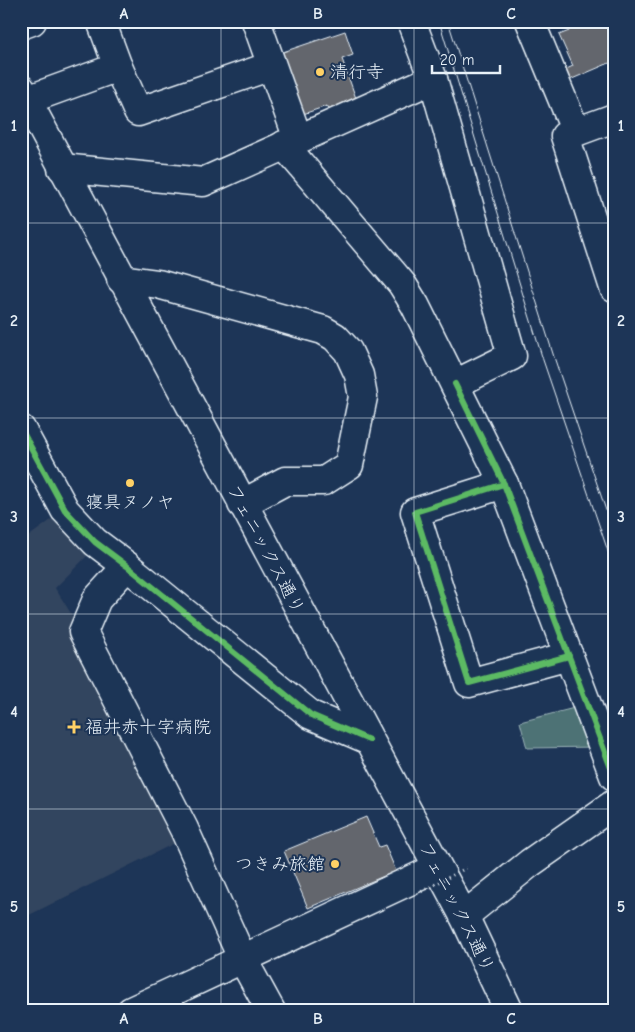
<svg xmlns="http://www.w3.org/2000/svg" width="635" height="1032" viewBox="0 0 635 1032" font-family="'Comic Neue','Klee One',sans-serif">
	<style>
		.built { fill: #32445e }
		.green { fill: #4d7274; stroke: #9ab2b6 }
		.building { fill: #63666d; stroke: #e8f1f8 }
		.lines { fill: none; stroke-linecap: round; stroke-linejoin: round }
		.minor-casing { stroke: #e8f1f8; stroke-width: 31 }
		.major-casing { stroke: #e8f1f8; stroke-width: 31 }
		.minor { stroke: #1d3557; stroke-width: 28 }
		.major { stroke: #1d3557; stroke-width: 28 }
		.tram { stroke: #e8f1f8; stroke-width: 1 }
		.path-bridge { stroke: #e8f1f8; stroke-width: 3; stroke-dasharray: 1 4; stroke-linecap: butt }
		.cycleway-casing { stroke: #1d3557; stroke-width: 9 }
		.cycleway { stroke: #5cba63; stroke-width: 6 }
		.grid { fill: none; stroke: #e8f1f8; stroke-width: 1; stroke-opacity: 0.55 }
		.poi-dot { fill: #ffd166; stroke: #1d3557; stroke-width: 2 }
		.labels { text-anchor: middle; stroke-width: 4; stroke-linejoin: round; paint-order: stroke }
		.poi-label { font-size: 18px; fill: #e8f1f8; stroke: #1d3557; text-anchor: start }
		.street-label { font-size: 18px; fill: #e8f1f8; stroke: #1d3557 }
		.neatline { fill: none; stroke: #e8f1f8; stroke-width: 2 }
		.grid-label { font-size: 16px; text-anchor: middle; font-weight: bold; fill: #e8f1f8 }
	</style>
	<rect width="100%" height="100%" fill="#1d3557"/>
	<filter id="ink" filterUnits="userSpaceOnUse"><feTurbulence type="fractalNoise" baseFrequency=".02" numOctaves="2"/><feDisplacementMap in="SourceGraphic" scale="10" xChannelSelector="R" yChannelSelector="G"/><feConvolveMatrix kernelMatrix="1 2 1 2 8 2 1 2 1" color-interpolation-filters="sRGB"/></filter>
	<g filter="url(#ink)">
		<path class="built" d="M 58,515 L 91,552 L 55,588 L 72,615 L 183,839 L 21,919 L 21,542 Z"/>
		<path class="green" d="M 582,706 L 598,747 L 527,748 L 520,722 Z"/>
		<g class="building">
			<path d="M 581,21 L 614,21 L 614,61 L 565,82 L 560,72 L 573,66 L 559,35 L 569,31 L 567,27 Z"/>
			<path d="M 345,31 L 353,55 L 342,59 L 358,104 L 331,113 L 327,106 L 303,114 L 277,54 Z"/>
			<path d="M 366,817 L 379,847 L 385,845 L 396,871 L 308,908 L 284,851 Z"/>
		</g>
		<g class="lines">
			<defs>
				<g id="minor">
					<path d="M 101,21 L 118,67 L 138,112 L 271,66"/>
					<path d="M 256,21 L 298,139"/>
					<path d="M 411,21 L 433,79 L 512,356 L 455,384"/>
					<path d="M 530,21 L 576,132"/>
					<path d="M 27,100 L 118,67"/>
					<path d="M 614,118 L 565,136 L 614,288"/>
					<path d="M 284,145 L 402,284 L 415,305 L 504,484 L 614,776"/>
					<path d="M 62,168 L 203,182 L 433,79"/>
					<path d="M 121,279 L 158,284 L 323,330 L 335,337 L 348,351 L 359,375 L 363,397 L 349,465 L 324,481 L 285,481 L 242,504"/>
					<path d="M 21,429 L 65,510 L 95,542 L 127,566 L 311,715 L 369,740"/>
					<path d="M 504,484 L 415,512 L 469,683 L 569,656"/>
					<path d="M 127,566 L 97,599 L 83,632 L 184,829 L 242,958 L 271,1011"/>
					<path d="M 464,916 L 530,863 L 614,804"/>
					<path d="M 131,1011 L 437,868"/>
				</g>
				<g id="major">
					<path d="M 21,25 L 32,21"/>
					<path d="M 21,89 L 464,916 L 509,1011"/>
				</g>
			</defs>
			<use href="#minor" class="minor-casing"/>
			<use href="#major" class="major-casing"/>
			<use href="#minor" class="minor"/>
			<use href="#major" class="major"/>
			<g class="tram">
				<path d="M 439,21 L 543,360 L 614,569"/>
				<path d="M 448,21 L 554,357 L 614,534"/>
			</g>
			<path class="path-bridge" d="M 417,894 L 466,868"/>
			<defs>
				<g id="cycleway">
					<path d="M 455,384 L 504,484 L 614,776"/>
					<path d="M 21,429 L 65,510 L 95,542 L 127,566 L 311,715 L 369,740"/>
					<path d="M 504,484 L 415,512 L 469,683 L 569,656"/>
				</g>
			</defs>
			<use href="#cycleway" class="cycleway-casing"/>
			<use href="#cycleway" class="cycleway"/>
		</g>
	</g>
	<path class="grid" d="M 221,21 L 221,1011M 414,21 L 414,1011M 21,223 L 614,223M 21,418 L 614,418M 21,614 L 614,614M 21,809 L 614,809"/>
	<g class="poi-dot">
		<circle cx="320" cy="72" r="5"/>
		<circle cx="130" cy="483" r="5"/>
		<path d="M71.5 719.5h5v5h5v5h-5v5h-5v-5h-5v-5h5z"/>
		<circle cx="335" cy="864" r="5"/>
	</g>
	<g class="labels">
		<g class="poi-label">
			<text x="330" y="78">清行寺</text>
			<text x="130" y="508" text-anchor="middle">寝具ヌノヤ</text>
			<text x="85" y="733">福井赤十字病院</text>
			<text x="325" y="870" text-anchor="end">つきみ旅館</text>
		</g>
		<g class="street-label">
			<text transform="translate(266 549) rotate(62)" y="6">フェニックス通り</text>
			<text transform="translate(457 907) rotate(63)" y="6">フェニックス通り</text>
		</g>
	</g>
	<rect width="635" height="1032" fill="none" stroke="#1d3557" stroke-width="55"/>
	<path d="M432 65v8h68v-8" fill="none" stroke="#e8f1f8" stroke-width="2.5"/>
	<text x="440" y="65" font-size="15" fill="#e8f1f8" stroke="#1d3557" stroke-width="4" paint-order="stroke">20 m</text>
	<rect x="28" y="28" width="580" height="976" class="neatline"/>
	<g class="grid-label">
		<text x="124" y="19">A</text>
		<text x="318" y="19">B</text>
		<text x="511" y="19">C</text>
		<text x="14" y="131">1</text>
		<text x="621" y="131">1</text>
		<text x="14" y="326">2</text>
		<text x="621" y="326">2</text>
		<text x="14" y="522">3</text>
		<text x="621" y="522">3</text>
		<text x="14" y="717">4</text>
		<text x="621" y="717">4</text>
		<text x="14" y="912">5</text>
		<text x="621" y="912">5</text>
		<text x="124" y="1024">A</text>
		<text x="318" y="1024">B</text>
		<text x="511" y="1024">C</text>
	</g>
</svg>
